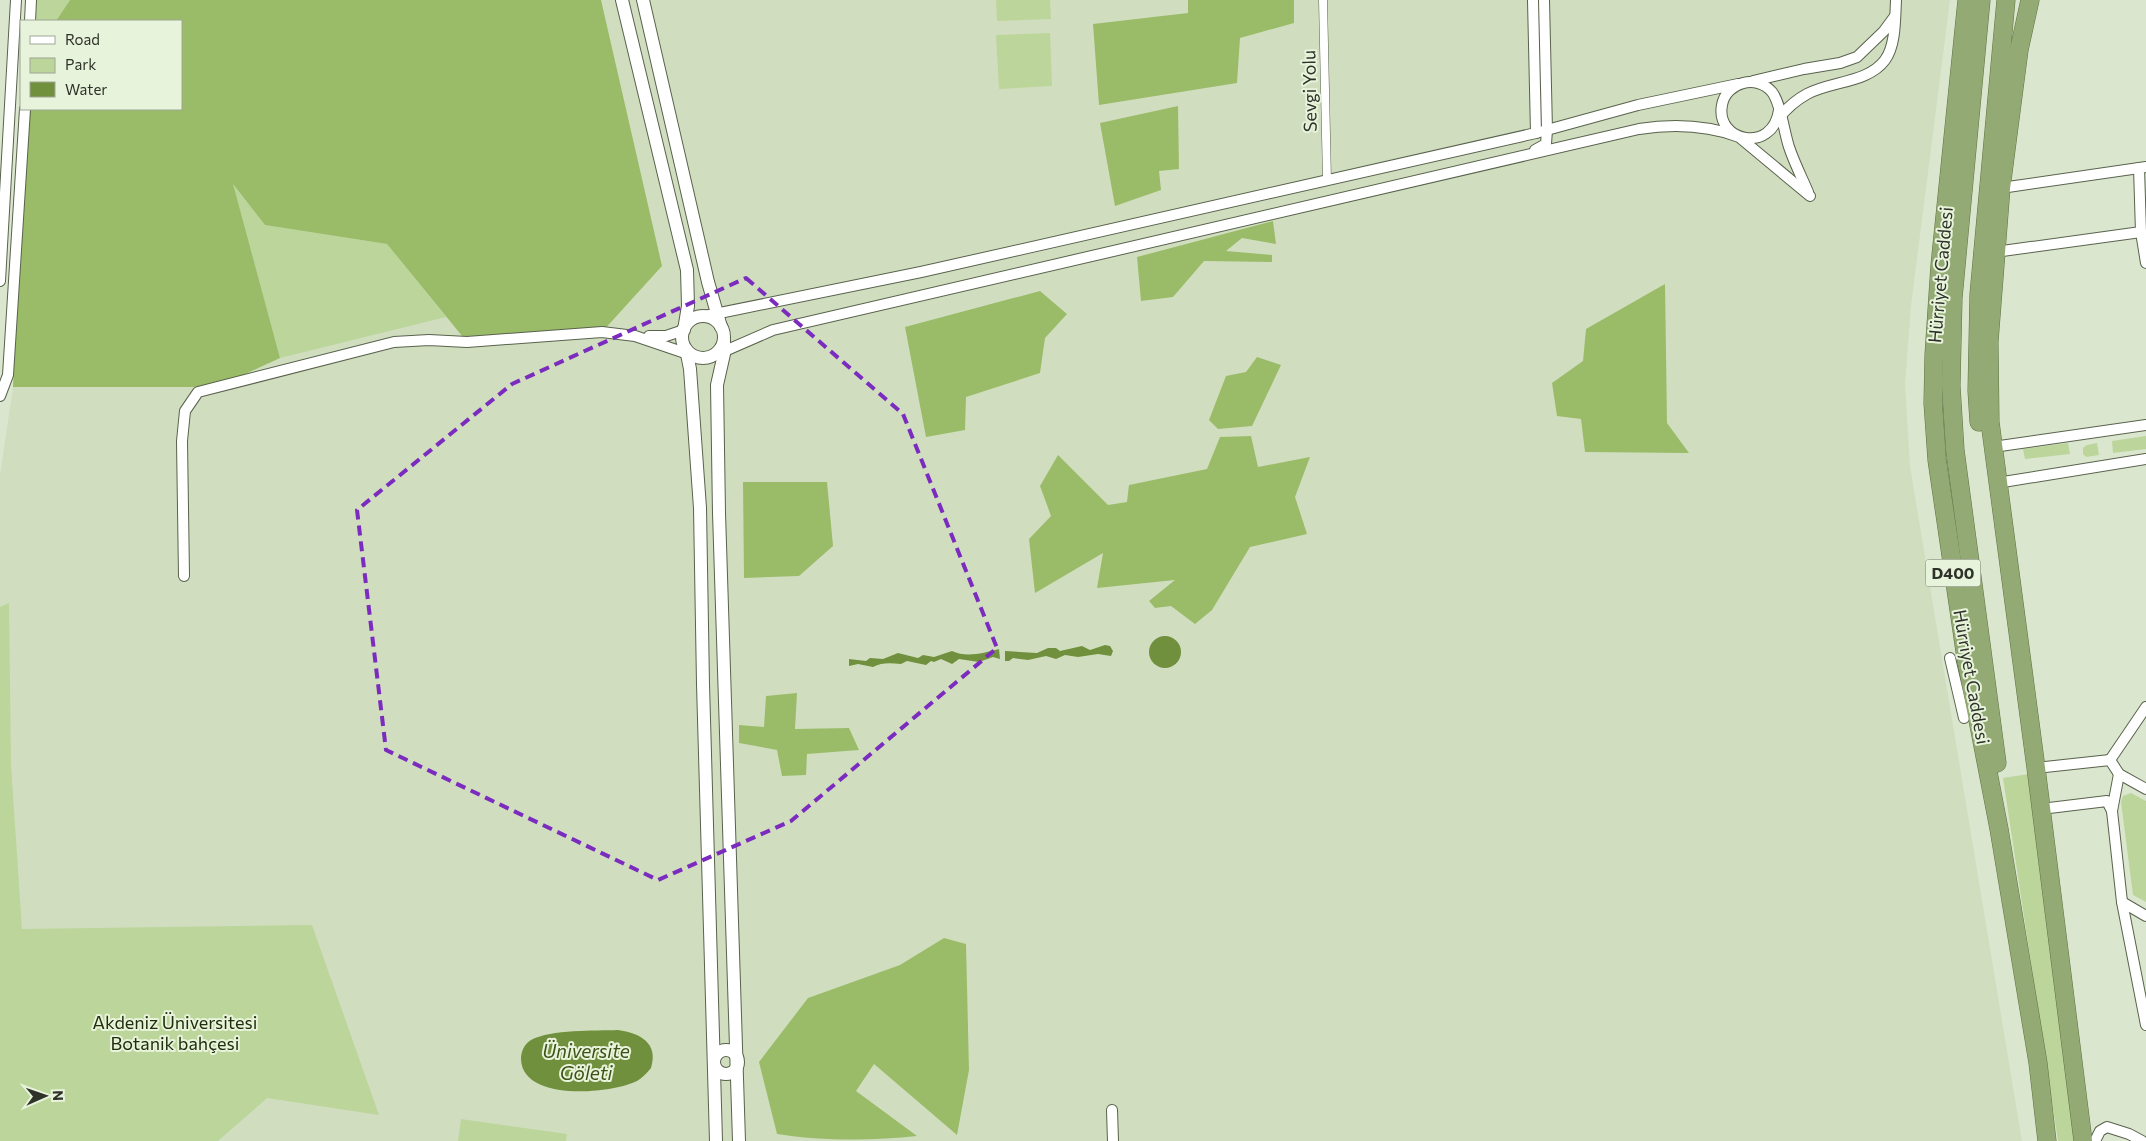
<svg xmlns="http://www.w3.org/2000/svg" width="2146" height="1141" viewBox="0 0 2146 1141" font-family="Commissioner,sans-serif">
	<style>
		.built { fill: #d0debf }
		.green { fill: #bcd59b }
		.forest { fill: #9abc68 }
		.water { fill: #70903d }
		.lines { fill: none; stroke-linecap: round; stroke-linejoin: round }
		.pedestrian-casing { stroke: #59624d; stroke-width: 9 }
		.minor-casing { stroke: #59624d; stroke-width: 12 }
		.tertiary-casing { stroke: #59624d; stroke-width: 14 }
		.trunk-casing { stroke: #5f7244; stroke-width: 19 }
		.pedestrian { stroke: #fff; stroke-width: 8 }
		.minor { stroke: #fff; stroke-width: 10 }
		.tertiary { stroke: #fff; stroke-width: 12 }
		.trunk { stroke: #94aa74; stroke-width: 18 }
		.marked { fill: none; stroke: #7b2cbf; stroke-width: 4; stroke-dasharray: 10 6; stroke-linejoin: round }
		.labels { text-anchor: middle; stroke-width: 4; stroke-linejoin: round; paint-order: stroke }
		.shield { fill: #e8f3db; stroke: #666c5e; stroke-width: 1 }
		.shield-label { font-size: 16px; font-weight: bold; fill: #2e3229 }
		.street-label { font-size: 18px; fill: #2e3229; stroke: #e8f3db }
		.park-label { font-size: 18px; fill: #212e0b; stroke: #e8f3db }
		.water-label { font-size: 19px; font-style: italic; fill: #3c5115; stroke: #e8f3db }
	</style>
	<rect width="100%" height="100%" fill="#dbe6ce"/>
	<path class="built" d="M 35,0 L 1950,0 L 1911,306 L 1905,384 L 1910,466 L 2022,1141 L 0,1141 L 0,475 L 13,387 L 28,109 L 181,109 L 181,21 L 34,21 Z"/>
	<g class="green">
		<path d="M 35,0 L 70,0 L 56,21 L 34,21 Z"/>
		<path d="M 996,0 L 1050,0 L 1051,19 L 997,21 Z"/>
		<path d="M 1050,33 L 1052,86 L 999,89 L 996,35 Z"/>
		<path d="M 232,183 L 265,225 L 387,244 L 446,317 L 280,358 Z"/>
		<path d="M 2146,436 L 2146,449 L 2113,453 L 2112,441 Z"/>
		<path d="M 2068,443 L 2070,454 L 2025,459 L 2023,449 Z"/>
		<path d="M 2097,443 L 2099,455 L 2086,457 L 2083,454 L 2083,448 L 2087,445 Z"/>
		<path d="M 9,603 L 11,765 L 22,929 L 312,925 L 379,1115 L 267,1098 L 218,1141 L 0,1141 L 0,607 Z"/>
		<path d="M 2029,774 L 2076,1141 L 2058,1141 L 2003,778 Z"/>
		<path d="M 2131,793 L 2146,801 L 2146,902 L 2133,895 L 2121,802 L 2123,796 Z"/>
		<path d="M 461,1119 L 567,1134 L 566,1141 L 458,1141 Z"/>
	</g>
	<g class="forest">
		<path d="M 70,0 L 601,0 L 662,266 L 602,332 L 467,342 L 387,244 L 265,225 L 233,184 L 280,358 L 217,387 L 13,387 L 28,109 L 181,109 L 181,21 L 56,21 Z"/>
		<path d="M 1188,0 L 1294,0 L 1294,23 L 1240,38 L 1237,83 L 1099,105 L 1093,24 L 1188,13 Z"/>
		<path d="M 1178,106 L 1179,169 L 1159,171 L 1161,190 L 1115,206 L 1100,123 Z"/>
		<path d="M 1273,221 L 1276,244 L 1242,238 L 1226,251 L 1272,255 L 1272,262 L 1204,261 L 1173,297 L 1141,301 L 1137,257 Z"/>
		<path d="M 1665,284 L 1667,423 L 1689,453 L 1585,452 L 1581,419 L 1557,416 L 1552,383 L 1583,361 L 1586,329 Z"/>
		<path d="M 1040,291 L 1067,314 L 1045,338 L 1040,373 L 966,397 L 965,430 L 926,437 L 905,327 Z"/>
		<path d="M 1257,357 L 1281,365 L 1252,426 L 1218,429 L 1209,420 L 1226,376 L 1246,372 Z"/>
		<path d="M 1251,436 L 1258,467 L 1310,457 L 1295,497 L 1307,534 L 1250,547 L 1212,610 L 1195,624 L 1171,606 L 1155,608 L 1149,601 L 1175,580 L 1097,588 L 1103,553 L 1035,593 L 1029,539 L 1051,516 L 1040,486 L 1058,455 L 1108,505 L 1127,502 L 1129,485 L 1207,469 L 1220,437 Z"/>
		<path d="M 743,482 L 827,482 L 833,546 L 799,576 L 744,578 Z"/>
		<path d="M 797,693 L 795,729 L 849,728 L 859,750 L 807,754 L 806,775 L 782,776 L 777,750 L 739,743 L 739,725 L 764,727 L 766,696 Z"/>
		<path d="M 944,938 L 966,944 L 969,1070 L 957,1135 L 874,1064 L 856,1091 L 917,1136 C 873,1141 821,1141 777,1134 L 759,1062 L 808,998 L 900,965 Z"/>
	</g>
	<g class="water">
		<circle cx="1165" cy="652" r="16"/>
		<path d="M 1105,645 L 1110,646 L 1113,651 L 1111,656 L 1098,654 L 1078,657 L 1065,655 L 1056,659 L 1046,656 L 1028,660 L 1013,658 L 1009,661 L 1005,661 L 1005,651 L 1037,653 L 1048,648 L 1056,648 L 1060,651 L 1082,646 L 1090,650 Z"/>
		<path d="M 999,649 L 1000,659 L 993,657 L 979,662 L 959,659 L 952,664 L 941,659 L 934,662 L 931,661 L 926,665 L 907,661 L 901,664 C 891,663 882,662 873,667 L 858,664 L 849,666 L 849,659 L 866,661 L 870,658 L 883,659 L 898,653 L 918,658 L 923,655 L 934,657 L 952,651 C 966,658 984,653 999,649 Z"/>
		<path d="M 618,1030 C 640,1033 659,1043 651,1068 C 647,1073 642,1078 637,1081 C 611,1094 522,1102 521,1059 C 521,1052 524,1044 531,1040 C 552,1029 594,1031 618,1030 Z"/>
	</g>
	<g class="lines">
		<defs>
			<path id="pedestrian" d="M 1323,0 L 1327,180"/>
			<g id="minor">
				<path d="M 1533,0 L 1536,133"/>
				<path d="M 30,21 L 31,0"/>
				<path d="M 1753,81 L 1804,69 L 1840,63 L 1857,57 L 1884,31 L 1895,16"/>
				<path d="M 1779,110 C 1773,154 1715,142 1722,105 C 1726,82 1757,74 1772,92 C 1781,104 1784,132 1789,147 C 1794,162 1802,178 1808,192"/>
				<path d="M 1778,119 C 1786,109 1796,100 1807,94 C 1831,81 1868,83 1885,60 C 1896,45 1895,18 1896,0"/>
				<path d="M 1535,150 L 1546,144 L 1547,130 L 1544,0"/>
				<path d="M 2146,167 L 2139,168 L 2141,232 L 2146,263"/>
				<path d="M 2001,188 L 2139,168"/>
				<path d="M 1995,252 L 2141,232"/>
				<path d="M 0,281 L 16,0"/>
				<path d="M 705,316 L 921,272 L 1536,133 L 1638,105 L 1738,84"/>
				<path d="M 649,336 L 666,336 L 684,330"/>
				<path d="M 711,357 L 773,330 L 1639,129 C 1672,124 1707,125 1739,137 L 1810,196"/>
				<path d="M 0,396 L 8,375 L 25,109"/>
				<path d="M 1993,447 L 2146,425"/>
				<path d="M 1997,483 L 2146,459"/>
				<path d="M 184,576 L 182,441 L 185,411 L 198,392 L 394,342 L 429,340 L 467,342 L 602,332 L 635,336 L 691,355"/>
				<path d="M 1950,658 L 1964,718"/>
				<path d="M 2110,760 L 2146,707"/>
				<path d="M 2036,768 L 2110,760 L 2119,774 L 2146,789"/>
				<path d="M 2119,774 L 2112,811 L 2122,902 L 2146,1025"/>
				<path d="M 2041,809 L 2107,801 L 2112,811"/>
				<path d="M 2122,902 L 2146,916"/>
				<path d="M 1112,1110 L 1113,1141"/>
				<path d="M 2095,1141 L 2100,1131 L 2107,1127 L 2129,1134 L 2142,1141"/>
			</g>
			<g id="tertiary">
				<path d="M 622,0 L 687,270 L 688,306 L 684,330"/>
				<path d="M 643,0 L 708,282 L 721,327"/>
				<circle cx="703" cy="337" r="21"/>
				<path d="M 724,340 L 724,354 L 717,385 L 719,513 L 739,1141"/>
				<path d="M 686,349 L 690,369 L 700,508 L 703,684 L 716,1141"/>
				<circle cx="726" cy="1062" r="12"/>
			</g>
			<g id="trunk">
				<path d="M 1967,0 L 1940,265 L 1934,355 L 1933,403 L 1937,460 L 1966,658 L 1999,829 L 2038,1063 L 2047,1141"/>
				<path d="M 1981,0 L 1953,298 L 1951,386 L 1955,450 L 1997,763"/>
				<path d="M 2030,0 L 2019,50 L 2001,188 L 1989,342 L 1990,422 L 2036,768 L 2083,1141"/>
				<path d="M 1979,422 L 1977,391 L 1979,294 L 2006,0"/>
			</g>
		</defs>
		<use href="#pedestrian" class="pedestrian-casing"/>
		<use href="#minor" class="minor-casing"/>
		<use href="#tertiary" class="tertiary-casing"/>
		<use href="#trunk" class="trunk-casing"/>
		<use href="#pedestrian" class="pedestrian"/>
		<use href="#minor" class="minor"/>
		<use href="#tertiary" class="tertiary"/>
		<use href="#trunk" class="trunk"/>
	</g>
	<path class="marked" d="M 746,278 L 903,414 L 997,648 L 791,821 L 658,880 L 386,750 L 357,510 L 512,384 Z"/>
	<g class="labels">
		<rect class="shield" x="1925.5" y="559.5" width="55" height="27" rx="4"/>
		<g class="shield-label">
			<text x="1953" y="579">D400</text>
		</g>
		<g class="street-label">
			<text transform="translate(1310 91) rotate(-91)" y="6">Sevgi Yolu</text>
			<text transform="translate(1941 275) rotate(-85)" y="6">Hürriyet Caddesi</text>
			<text transform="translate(1971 677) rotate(80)" y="6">Hürriyet Caddesi</text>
		</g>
		<g class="park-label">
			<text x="175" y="1029">Akdeniz Üniversitesi<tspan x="175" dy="21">Botanik bahçesi</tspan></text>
		</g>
		<g class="water-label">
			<text x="586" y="1058">Üniversite<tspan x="586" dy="22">Göleti</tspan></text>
		</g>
	</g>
	<rect x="20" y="20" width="162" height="90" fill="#e8f3db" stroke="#9ea694"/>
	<rect x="30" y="36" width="25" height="8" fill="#ffffff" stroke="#9ea694"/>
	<text x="65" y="45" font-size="15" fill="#2e3229">Road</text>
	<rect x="30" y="58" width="25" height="15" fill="#bcd59b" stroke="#9ea694"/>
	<text x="65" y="70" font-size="15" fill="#2e3229">Park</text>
	<rect x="30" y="82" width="25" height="15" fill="#70903d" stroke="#9ea694"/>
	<text x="65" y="95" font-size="15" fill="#2e3229">Water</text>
	<g transform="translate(45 1096) rotate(88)" stroke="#e8f3db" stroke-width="4" paint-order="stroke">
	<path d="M0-4L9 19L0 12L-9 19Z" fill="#2e3229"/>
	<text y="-8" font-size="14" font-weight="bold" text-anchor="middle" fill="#2e3229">N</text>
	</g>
</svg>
